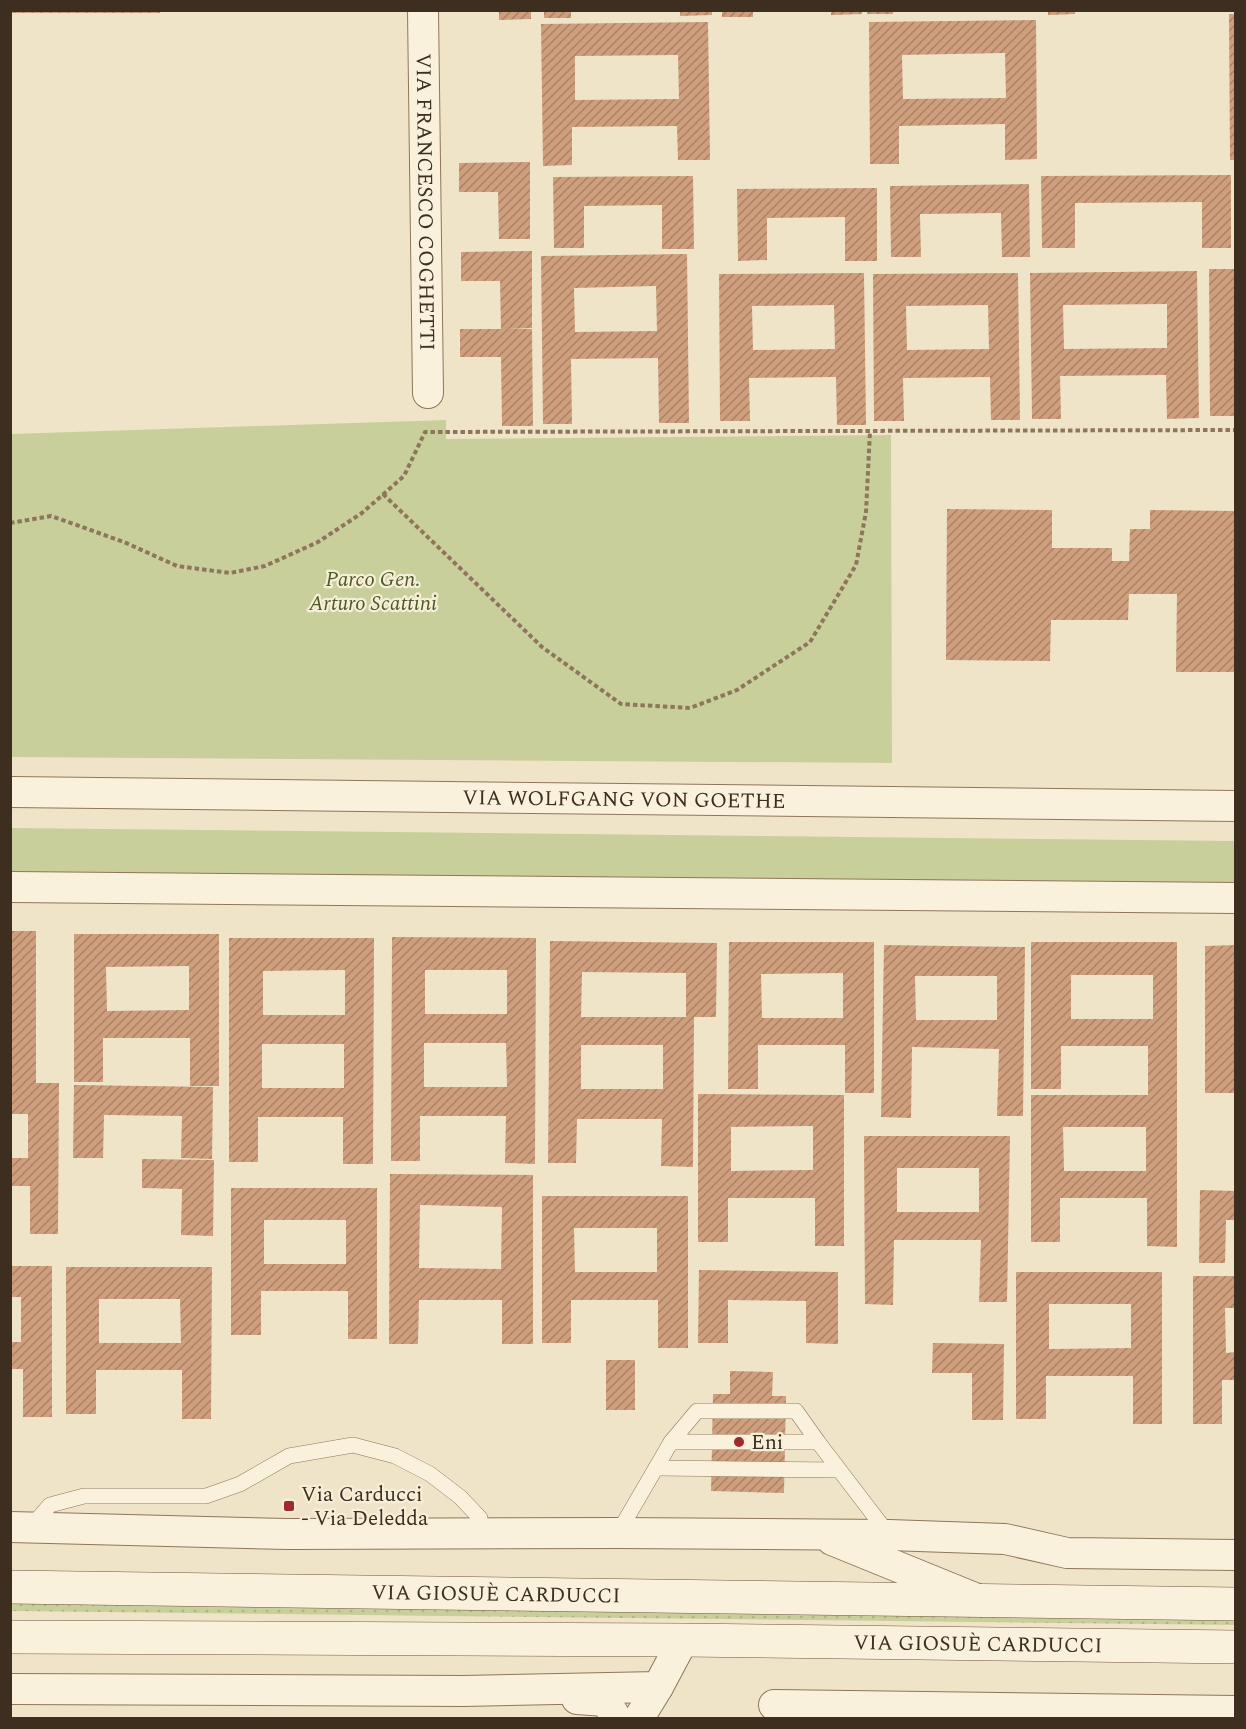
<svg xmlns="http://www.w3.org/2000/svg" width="1246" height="1729" viewBox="0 0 1246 1729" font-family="Spectral,serif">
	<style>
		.grass { fill: url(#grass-dots) }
		.park { fill: #c9cf9b }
		.building { fill: url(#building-hatch); fill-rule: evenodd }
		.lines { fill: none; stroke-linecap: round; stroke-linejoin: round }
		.service-casing { stroke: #8d765c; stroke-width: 16 }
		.minor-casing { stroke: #8d765c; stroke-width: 32 }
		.secondary-casing { stroke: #6f573f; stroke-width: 34 }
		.path { stroke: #8d765c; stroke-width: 4; stroke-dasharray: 4.5 3; stroke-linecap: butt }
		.service { stroke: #faf1dc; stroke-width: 15 }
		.minor { stroke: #faf1dc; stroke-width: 30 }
		.secondary { stroke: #faf1dc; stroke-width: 33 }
		.poi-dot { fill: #9e2a2b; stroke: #f7eed8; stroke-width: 2 }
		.labels { text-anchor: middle; stroke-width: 4.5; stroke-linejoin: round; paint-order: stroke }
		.street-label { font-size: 21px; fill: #3d2e20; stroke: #f7eed8 }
		.park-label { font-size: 21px; font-style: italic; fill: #4d5a26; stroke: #f7eed8 }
		.poi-label { font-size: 21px; fill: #3d2e20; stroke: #f7eed8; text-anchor: start }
	</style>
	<defs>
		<pattern id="grass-dots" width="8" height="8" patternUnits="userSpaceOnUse" patternTransform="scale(1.5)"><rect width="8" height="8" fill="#c9cf9b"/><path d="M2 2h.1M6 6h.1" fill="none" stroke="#aeb285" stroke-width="1.8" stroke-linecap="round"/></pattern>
		<pattern id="building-hatch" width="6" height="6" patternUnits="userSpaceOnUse" patternTransform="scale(1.5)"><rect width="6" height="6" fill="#cf9f7d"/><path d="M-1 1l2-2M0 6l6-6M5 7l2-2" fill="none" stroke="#a98266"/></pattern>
	</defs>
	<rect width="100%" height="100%" fill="#f0e4c8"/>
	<path class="grass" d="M 11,1599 L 1235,1613 L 1236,1625 L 11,1611 Z"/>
	<g class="park">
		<path d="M 446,420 L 446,439 L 891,435 L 892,763 L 11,757 L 11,434 Z"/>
		<path d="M 10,828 L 1235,841 L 1236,884 L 11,873 Z"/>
	</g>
	<g class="building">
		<rect x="10" y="10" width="150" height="3"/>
		<path d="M 499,10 L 531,10 L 531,19 L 499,20 Z"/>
		<rect x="544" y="10" width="27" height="8"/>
		<path d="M 680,10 L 712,10 L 712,15 L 680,16 Z"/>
		<rect x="722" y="10" width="31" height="7"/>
		<path d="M 831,10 L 862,10 L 862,14 L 831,15 Z"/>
		<rect x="867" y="10" width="26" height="4"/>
		<path d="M 1048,10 L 1075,10 L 1075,14 L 1048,15 Z"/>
		<path d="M 1229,14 L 1236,14 L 1236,160 L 1230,160 Z"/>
		<path d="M 1036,20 L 1037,159 L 1005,160 L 1005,124 L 899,126 L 899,164 L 870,164 L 869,22 ZM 1005,53 L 1006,98 L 903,99 L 902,55 Z"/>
		<path d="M 708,22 L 710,160 L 678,160 L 677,126 L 572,127 L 572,165 L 543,166 L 541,24 ZM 678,55 L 679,99 L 575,100 L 575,56 Z"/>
		<path d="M 530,162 L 530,239 L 499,239 L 498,192 L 459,192 L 459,163 Z"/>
		<path d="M 1231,175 L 1231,248 L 1202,248 L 1202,202 L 1075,203 L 1075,248 L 1042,248 L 1041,176 Z"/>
		<path d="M 693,176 L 694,249 L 662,249 L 662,205 L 584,206 L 584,248 L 554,248 L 553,177 Z"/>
		<path d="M 1029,184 L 1030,257 L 1002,257 L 1001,213 L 920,214 L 921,257 L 891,257 L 890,186 Z"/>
		<path d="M 877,188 L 877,261 L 845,261 L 845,217 L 767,218 L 767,260 L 738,261 L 737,189 Z"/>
		<path d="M 532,251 L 532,328 L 506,328 L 532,329 L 533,426 L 502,426 L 501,357 L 460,357 L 460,329 L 501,329 L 500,281 L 461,281 L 461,252 Z"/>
		<path d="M 687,254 L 689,423 L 659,423 L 658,358 L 571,359 L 572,424 L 543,424 L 541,256 ZM 656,286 L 657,331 L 575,332 L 574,288 Z"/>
		<path d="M 1209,269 L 1236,269 L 1236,416 L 1210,416 Z"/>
		<path d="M 1197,271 L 1199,418 L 1167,419 L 1166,375 L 1060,376 L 1061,419 L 1032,419 L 1030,273 ZM 1167,304 L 1167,348 L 1064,349 L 1063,305 Z"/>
		<path d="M 864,273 L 866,425 L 837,425 L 836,377 L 749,378 L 750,421 L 720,421 L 719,274 ZM 834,305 L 835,349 L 753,350 L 752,306 Z"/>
		<path d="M 1018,273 L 1020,420 L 991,420 L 990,377 L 903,378 L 904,421 L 874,421 L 873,274 ZM 988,305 L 989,349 L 907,350 L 906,306 Z"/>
		<path d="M 947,509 L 1052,510 L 1052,548 L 1112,548 L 1112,561 L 1129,561 L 1130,529 L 1150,529 L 1150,510 L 1236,511 L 1236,672 L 1176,672 L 1177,594 L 1129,594 L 1128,620 L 1051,620 L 1050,661 L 946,660 Z"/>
		<path d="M 10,931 L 36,931 L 36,1083 L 59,1083 L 58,1234 L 30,1234 L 30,1186 L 10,1186 L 10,1158 L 28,1158 L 28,1114 L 10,1114 Z"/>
		<path d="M 74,934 L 219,934 L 219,1086 L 190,1086 L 190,1038 L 103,1038 L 103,1082 L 74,1082 ZM 189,966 L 189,1010 L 107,1011 L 106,967 Z"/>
		<path d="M 392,937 L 536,938 L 535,1164 L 505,1163 L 506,1116 L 420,1116 L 420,1161 L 391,1161 ZM 425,970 L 507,970 L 507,1014 L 425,1014 ZM 424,1043 L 506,1043 L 507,1087 L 424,1087 Z"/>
		<path d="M 229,938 L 374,938 L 373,1164 L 343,1164 L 343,1117 L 258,1117 L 258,1162 L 229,1162 ZM 345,970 L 345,1015 L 263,1015 L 263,971 ZM 262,1044 L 344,1044 L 344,1088 L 262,1088 Z"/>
		<path d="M 550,941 L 717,943 L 716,1017 L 694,1017 L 693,1167 L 661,1166 L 662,1119 L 577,1119 L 576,1163 L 548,1163 ZM 582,972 L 686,973 L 686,1017 L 581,1017 ZM 581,1045 L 663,1045 L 663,1089 L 581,1089 Z"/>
		<path d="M 729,942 L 874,942 L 874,1093 L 845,1093 L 845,1045 L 758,1045 L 758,1089 L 728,1089 ZM 843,973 L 843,1018 L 762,1018 L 761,974 Z"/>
		<path d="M 1031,942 L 1177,942 L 1177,1247 L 1147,1246 L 1147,1198 L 1060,1198 L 1060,1242 L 1031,1242 L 1031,1095 L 1148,1095 L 1148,1046 L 1061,1046 L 1061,1089 L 1031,1089 ZM 1071,975 L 1153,975 L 1153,1019 L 1071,1019 ZM 1063,1127 L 1146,1127 L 1146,1171 L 1064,1171 Z"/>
		<path d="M 884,945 L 1025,947 L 1023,1116 L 997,1116 L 999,1049 L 912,1047 L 911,1118 L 881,1117 ZM 915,976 L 997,976 L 997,1020 L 916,1020 Z"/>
		<path d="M 1236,945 L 1234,1093 L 1205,1093 L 1205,946 Z"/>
		<path d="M 74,1085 L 213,1087 L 212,1159 L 181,1158 L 182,1116 L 104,1115 L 103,1158 L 73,1158 Z"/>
		<path d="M 698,1094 L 844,1095 L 844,1246 L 815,1246 L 815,1198 L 728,1198 L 728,1242 L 698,1242 ZM 813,1126 L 813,1170 L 731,1171 L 731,1127 Z"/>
		<path d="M 864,1136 L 1010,1136 L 1007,1302 L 979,1302 L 981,1240 L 894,1240 L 893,1305 L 865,1304 ZM 897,1168 L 979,1168 L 979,1212 L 897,1212 Z"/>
		<path d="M 142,1159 L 214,1160 L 213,1236 L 181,1235 L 182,1189 L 142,1188 Z"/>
		<path d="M 390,1174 L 533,1175 L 533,1344 L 502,1344 L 502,1300 L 419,1300 L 418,1344 L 389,1344 ZM 420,1205 L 502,1207 L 501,1269 L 419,1268 Z"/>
		<path d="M 231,1188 L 377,1188 L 377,1339 L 348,1339 L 348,1291 L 261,1291 L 261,1335 L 231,1335 ZM 264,1220 L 346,1220 L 346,1264 L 264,1264 Z"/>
		<path d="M 1200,1190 L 1236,1191 L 1236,1220 L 1226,1220 L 1225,1263 L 1199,1263 Z"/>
		<path d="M 542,1196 L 688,1196 L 688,1348 L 658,1348 L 658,1300 L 571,1300 L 571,1343 L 542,1343 ZM 574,1228 L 657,1228 L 657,1272 L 575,1272 Z"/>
		<path d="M 10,1266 L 52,1266 L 52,1417 L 23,1417 L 23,1369 L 10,1369 L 10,1342 L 21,1342 L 21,1297 L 10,1297 Z"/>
		<path d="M 66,1267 L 212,1267 L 211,1419 L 182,1419 L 182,1370 L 96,1370 L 96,1414 L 66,1414 ZM 99,1299 L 180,1299 L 181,1343 L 99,1343 Z"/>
		<path d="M 699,1270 L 838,1272 L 838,1344 L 806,1343 L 806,1301 L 728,1300 L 728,1343 L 698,1343 Z"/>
		<path d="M 1016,1272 L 1162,1272 L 1162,1424 L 1133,1424 L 1133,1376 L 1046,1376 L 1046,1419 L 1016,1419 ZM 1049,1304 L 1131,1304 L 1131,1348 L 1049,1349 Z"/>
		<path d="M 1193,1276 L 1236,1276 L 1236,1308 L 1225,1308 L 1226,1353 L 1236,1352 L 1236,1380 L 1222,1380 L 1222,1424 L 1193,1424 Z"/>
		<path d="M 933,1343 L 1004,1344 L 1003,1420 L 972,1420 L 972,1373 L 932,1373 Z"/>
		<rect x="606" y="1360" width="29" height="50"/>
		<path d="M 730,1371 L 773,1372 L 772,1396 L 786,1396 L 784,1493 L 711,1491 L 713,1394 L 730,1394 Z"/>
	</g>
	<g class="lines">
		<defs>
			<g id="service">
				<path d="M 671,1442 L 697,1411 L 796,1411 L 818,1442"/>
				<path d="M 656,1468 L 839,1470"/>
				<path d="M 31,1527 L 50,1505 L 84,1496 L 206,1496 L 240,1484 L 289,1456 L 353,1445 L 395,1456 L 430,1474 L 460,1497 L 480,1518"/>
				<path d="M 618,1533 L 671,1442 L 818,1442 L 889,1535"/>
			</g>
			<g id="minor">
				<path id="s1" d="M 423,10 L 428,393"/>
				<path id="s2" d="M 10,792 L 1236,806"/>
				<path d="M 10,887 L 1236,898"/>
				<path d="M 10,1527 L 288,1534 L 618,1533 L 889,1535 L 1005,1539 L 1067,1553 L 1236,1555"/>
				<path d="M 832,1540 L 977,1599"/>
				<path d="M 10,1689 L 463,1691 L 658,1687 L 683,1640"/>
				<path d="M 577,1699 L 606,1701 L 616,1718"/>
				<path d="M 774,1705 L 1236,1711"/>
				<path d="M 639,1718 L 658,1687"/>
			</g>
			<g id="secondary">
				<path id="s3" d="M 10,1587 L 1236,1604"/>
				<path id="s4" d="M 10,1637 L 683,1640 L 1236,1647"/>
			</g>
		</defs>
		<use href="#service" class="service-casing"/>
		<use href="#minor" class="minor-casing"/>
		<use href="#secondary" class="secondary-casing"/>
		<g class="path">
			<path d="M 383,494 L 542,647 L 621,704 L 690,708 L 737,690 L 810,642 L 856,565 L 866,512 L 870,431"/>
			<path d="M 10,523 L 51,516 L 124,542 L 177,566 L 230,573 L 265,566 L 318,542 L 362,513 L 404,476 L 425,432 L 1236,430"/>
		</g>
		<use href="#service" class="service"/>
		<use href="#minor" class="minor"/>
		<use href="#secondary" class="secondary"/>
	</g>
	<g class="poi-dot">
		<circle cx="739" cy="1442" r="6"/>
		<rect x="283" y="1500" width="12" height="12" rx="3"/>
	</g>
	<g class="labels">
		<g class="street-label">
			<text dy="7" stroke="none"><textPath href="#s1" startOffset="192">VIA FRANCESCO COGHETTI</textPath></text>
			<text dy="7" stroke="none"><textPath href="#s2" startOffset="614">VIA WOLFGANG VON GOETHE</textPath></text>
			<text dy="7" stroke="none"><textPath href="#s3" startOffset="486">VIA GIOSUÈ CARDUCCI</textPath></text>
			<text dy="7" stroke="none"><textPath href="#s4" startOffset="968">VIA GIOSUÈ CARDUCCI</textPath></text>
		</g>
		<g class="park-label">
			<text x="373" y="586">Parco Gen.<tspan x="373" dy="24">Arturo Scattini</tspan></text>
		</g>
		<g class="poi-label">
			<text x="751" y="1449">Eni</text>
			<text x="301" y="1501">Via Carducci<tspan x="301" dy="24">- Via Deledda</tspan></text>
		</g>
	</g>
	<rect width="1246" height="1729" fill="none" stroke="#3d2e20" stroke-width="24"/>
</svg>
